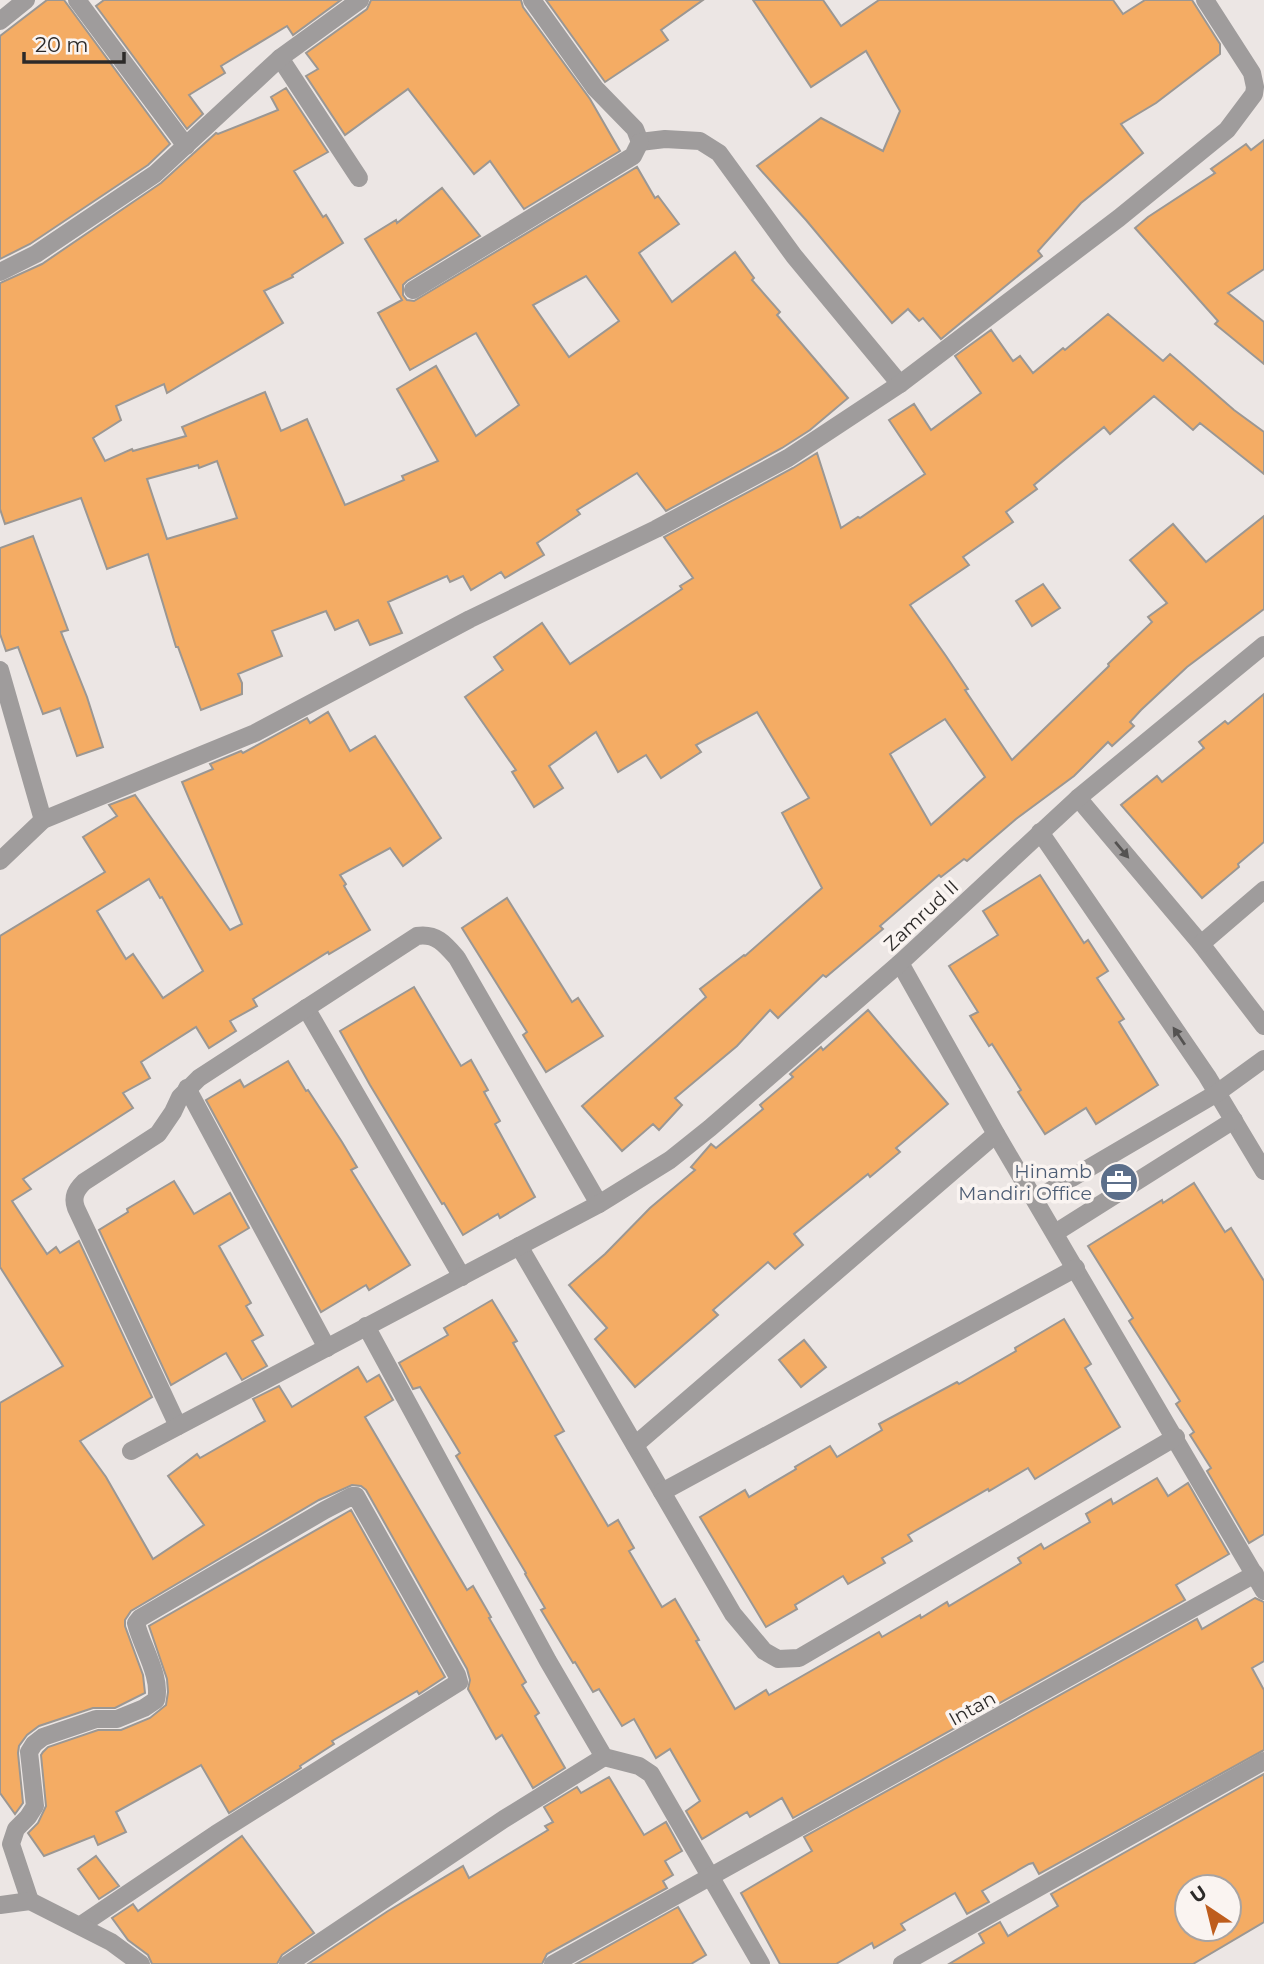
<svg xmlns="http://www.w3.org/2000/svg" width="1264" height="1964" viewBox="0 0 1264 1964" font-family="Montserrat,sans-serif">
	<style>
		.building { fill: #f4ac64; stroke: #9b9793; stroke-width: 2; fill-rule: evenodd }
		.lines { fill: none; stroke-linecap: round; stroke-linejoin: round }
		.minor { stroke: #9f9c9c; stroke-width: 18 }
		.oneway { fill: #545251 }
		.labels { text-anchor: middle; stroke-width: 7; stroke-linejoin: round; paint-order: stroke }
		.street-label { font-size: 19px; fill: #2c2a29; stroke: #faf4f1 }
		.service-label { font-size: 19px; fill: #4e5e75; stroke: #faf4f1; text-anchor: end }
	</style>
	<rect width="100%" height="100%" fill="#ece6e4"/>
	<g class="building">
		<path d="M 47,0 L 64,0 L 170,144 L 148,165 L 30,244 L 0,259 L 0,36 Z"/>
		<path d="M 104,0 L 341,0 L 293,35 L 287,26 L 221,66 L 225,73 L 189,95 L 203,114 L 187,129 L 96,6 Z"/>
		<path d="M 371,0 L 521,0 L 523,7 L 590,99 L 620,151 L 524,209 L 490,161 L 474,174 L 408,89 L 345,135 L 306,76 L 318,69 L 306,53 L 367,9 Z"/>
		<path d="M 546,0 L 703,0 L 661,30 L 668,40 L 605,82 Z"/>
		<path d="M 753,0 L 823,0 L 841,26 L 879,0 L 1113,0 L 1123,14 L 1145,0 L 1192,0 L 1220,44 L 1220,54 L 1156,103 L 1121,124 L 1143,153 L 1081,203 L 1038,251 L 1042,256 L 941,339 L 923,318 L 919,321 L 908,309 L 892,323 L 806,220 L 757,166 L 821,118 L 883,151 L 900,111 L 866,51 L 811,87 Z"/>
		<path d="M 286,88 L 328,152 L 294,171 L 323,217 L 326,215 L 343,243 L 292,275 L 293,277 L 264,291 L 283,323 L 167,393 L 164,384 L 116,406 L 121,420 L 93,438 L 105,461 L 132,449 L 133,451 L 186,436 L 182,427 L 265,392 L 281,431 L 307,419 L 345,505 L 404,480 L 402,476 L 438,461 L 397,389 L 436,366 L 476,436 L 519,405 L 476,333 L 410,370 L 378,313 L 402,300 L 365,239 L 396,220 L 397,223 L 442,188 L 480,236 L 407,281 L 403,285 L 403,295 L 407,300 L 414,301 L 637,167 L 655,198 L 658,196 L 679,224 L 639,253 L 672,302 L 735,252 L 754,278 L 752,280 L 780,312 L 777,315 L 848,398 L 810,430 L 782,448 L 666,511 L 637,473 L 577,510 L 580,514 L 537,543 L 544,555 L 505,578 L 501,572 L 471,590 L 463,576 L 450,582 L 447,576 L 388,602 L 402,633 L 370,645 L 358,620 L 335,630 L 326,611 L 272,631 L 282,656 L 238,674 L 242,683 L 242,694 L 201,710 L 178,647 L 176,647 L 148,554 L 107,569 L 81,498 L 5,524 L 0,509 L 0,283 L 42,264 L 161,183 L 216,133 L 218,134 L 278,110 L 271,97 ZM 586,276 L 619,321 L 569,357 L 533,305 ZM 217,461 L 237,518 L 167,539 L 147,479 L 198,465 L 199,468 Z"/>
		<path d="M 1264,140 L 1264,269 L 1228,293 L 1264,322 L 1264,364 L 1215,324 L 1218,321 L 1135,228 L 1148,217 L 1215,173 L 1211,169 L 1246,144 L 1251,150 Z"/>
		<path d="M 1108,314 L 1163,361 L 1170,354 L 1234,410 L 1264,432 L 1264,474 L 1200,423 L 1193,430 L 1154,396 L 1110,434 L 1104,427 L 1034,485 L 1037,489 L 1006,512 L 1013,522 L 963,557 L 969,565 L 910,605 L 946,656 L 968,689 L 965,690 L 1012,760 L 1109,666 L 1108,664 L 1152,622 L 1148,617 L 1167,603 L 1130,560 L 1173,524 L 1206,562 L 1264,516 L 1264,609 L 1187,667 L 1141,710 L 1130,722 L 1134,726 L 1112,746 L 1108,742 L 1074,776 L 1016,819 L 967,861 L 964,859 L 941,877 L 939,875 L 880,926 L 883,929 L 826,977 L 823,975 L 778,1018 L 770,1010 L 737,1046 L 675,1098 L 682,1105 L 659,1130 L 653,1124 L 622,1151 L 582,1106 L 706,997 L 700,989 L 744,955 L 745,956 L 822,888 L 782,813 L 809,798 L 757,712 L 696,745 L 701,752 L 661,778 L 646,755 L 618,772 L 596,732 L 549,766 L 563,788 L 534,807 L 512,772 L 516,770 L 465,697 L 503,670 L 494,657 L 542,623 L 570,664 L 682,589 L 680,586 L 693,578 L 664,537 L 793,468 L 817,453 L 841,528 L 858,517 L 860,518 L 925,474 L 889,420 L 914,404 L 931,430 L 981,393 L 955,356 L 991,330 L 1013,361 L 1020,356 L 1033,373 L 1063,348 L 1065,350 ZM 945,719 L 985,777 L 931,825 L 890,754 Z"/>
		<path d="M 33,536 L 68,630 L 61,632 L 87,697 L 103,747 L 77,756 L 60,708 L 43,714 L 18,647 L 6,651 L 0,634 L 0,548 Z"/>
		<path d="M 1043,584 L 1060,608 L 1032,626 L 1016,601 Z"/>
		<path d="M 1264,694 L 1264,842 L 1238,864 L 1239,867 L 1202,898 L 1121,805 L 1157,776 L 1162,782 L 1204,748 L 1199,742 L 1225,721 L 1228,724 Z"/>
		<path d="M 328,712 L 350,751 L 375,736 L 441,838 L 403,866 L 390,848 L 340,875 L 346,884 L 344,886 L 370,930 L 329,954 L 328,952 L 253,999 L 257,1006 L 230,1021 L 236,1031 L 209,1048 L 196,1027 L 141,1062 L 150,1078 L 123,1093 L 133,1108 L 23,1179 L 31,1189 L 12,1201 L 47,1254 L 56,1247 L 60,1253 L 79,1241 L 152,1397 L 80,1441 L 106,1477 L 153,1559 L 204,1525 L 168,1476 L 197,1454 L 200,1458 L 265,1421 L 253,1399 L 279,1386 L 292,1407 L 358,1367 L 367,1382 L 379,1375 L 393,1400 L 365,1417 L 467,1590 L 473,1586 L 491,1617 L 489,1618 L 526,1682 L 522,1685 L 539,1713 L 535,1716 L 565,1768 L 533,1788 L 502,1735 L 496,1739 L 468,1689 L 470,1680 L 467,1669 L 366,1490 L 361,1486 L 352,1485 L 319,1500 L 131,1611 L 125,1620 L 125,1626 L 143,1675 L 145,1693 L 115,1708 L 93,1708 L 39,1726 L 27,1735 L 19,1746 L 18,1753 L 23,1803 L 15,1814 L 0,1793 L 0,1403 L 63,1366 L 0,1267 L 0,936 L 105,872 L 83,837 L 117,816 L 109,805 L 135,795 L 230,930 L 242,924 L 182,782 L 213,769 L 210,764 L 241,751 L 243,753 L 307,718 L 310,723 ZM 149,879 L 160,898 L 162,897 L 203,971 L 163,998 L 133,954 L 126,959 L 97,911 Z"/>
		<path d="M 1040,875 L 1084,943 L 1088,940 L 1108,971 L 1097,978 L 1124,1019 L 1119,1022 L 1158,1085 L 1096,1124 L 1086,1108 L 1045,1134 L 1018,1092 L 1021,1090 L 992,1044 L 989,1046 L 970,1016 L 978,1012 L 949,966 L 998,935 L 983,911 Z"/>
		<path d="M 507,898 L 572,1002 L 578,998 L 603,1036 L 546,1072 L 523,1035 L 527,1032 L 462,928 Z"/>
		<path d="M 414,987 L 461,1066 L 471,1060 L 488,1090 L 484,1092 L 500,1121 L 495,1124 L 535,1197 L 500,1218 L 498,1214 L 463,1235 L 444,1203 L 442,1204 L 370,1085 L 340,1031 Z"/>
		<path d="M 868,1010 L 948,1104 L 896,1148 L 900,1152 L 870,1177 L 868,1174 L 794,1234 L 803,1245 L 775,1269 L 768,1262 L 713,1310 L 718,1315 L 635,1387 L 595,1339 L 607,1328 L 569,1285 L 605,1254 L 650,1208 L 695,1170 L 691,1167 L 711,1144 L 716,1148 L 763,1109 L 760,1105 L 793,1077 L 790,1074 L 821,1047 L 823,1050 Z"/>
		<path d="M 288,1061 L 306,1091 L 308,1090 L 342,1142 L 357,1167 L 351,1170 L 410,1265 L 369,1290 L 366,1285 L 321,1312 L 206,1100 L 240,1080 L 244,1087 Z"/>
		<path d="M 174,1181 L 194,1214 L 230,1193 L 249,1228 L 219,1246 L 251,1303 L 246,1306 L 263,1335 L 252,1341 L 267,1366 L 242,1380 L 226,1353 L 171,1385 L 99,1230 L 128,1212 L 127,1209 Z"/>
		<path d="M 1194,1183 L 1225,1232 L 1231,1228 L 1264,1281 L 1264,1534 L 1249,1543 L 1207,1471 L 1211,1468 L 1190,1435 L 1194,1432 L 1176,1404 L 1180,1401 L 1129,1321 L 1133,1318 L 1088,1246 L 1162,1200 L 1163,1203 Z"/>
		<path d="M 492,1300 L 517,1341 L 513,1343 L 564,1431 L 555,1436 L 608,1526 L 618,1520 L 634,1548 L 629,1551 L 662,1607 L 675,1599 L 699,1640 L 696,1641 L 735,1709 L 766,1690 L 769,1695 L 879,1632 L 882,1637 L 920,1615 L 921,1618 L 947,1602 L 949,1606 L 1021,1563 L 1018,1558 L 1041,1544 L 1044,1549 L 1090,1522 L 1086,1514 L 1111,1499 L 1113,1504 L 1157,1478 L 1168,1496 L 1188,1483 L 1229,1554 L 1176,1585 L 1185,1600 L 793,1818 L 782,1798 L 750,1817 L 747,1812 L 702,1839 L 686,1811 L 700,1801 L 670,1749 L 656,1758 L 634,1719 L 622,1726 L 599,1689 L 593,1692 L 575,1662 L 573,1663 L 541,1610 L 545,1608 L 525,1574 L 526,1573 L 456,1456 L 460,1453 L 420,1387 L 413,1389 L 399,1363 L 448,1335 L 444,1328 Z"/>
		<path d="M 1064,1319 L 1091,1364 L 1085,1368 L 1120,1427 L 1035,1479 L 1028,1468 L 989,1491 L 988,1489 L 908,1535 L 912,1541 L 882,1558 L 885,1563 L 848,1584 L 843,1576 L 795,1605 L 797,1609 L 766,1627 L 700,1517 L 745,1490 L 749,1497 L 796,1469 L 795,1467 L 830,1446 L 837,1457 L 882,1430 L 879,1424 L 957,1382 L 959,1384 L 1016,1351 L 1015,1348 Z"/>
		<path d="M 804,1340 L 826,1367 L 801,1387 L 779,1360 Z"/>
		<path d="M 351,1510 L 445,1677 L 419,1694 L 417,1691 L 332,1741 L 334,1744 L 300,1766 L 301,1768 L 229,1813 L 201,1765 L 116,1812 L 126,1832 L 98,1845 L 94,1836 L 44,1856 L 28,1833 L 38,1823 L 46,1806 L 41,1755 L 43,1752 L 48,1747 L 98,1730 L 121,1730 L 150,1718 L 166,1705 L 168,1692 L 167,1679 L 149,1626 Z"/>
		<path d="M 1255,1598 L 1264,1602 L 1264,1661 L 1252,1668 L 1264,1690 L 1264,1750 L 1039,1874 L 1033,1863 L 1029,1864 L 982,1891 L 989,1902 L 967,1914 L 955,1893 L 901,1924 L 905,1930 L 874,1948 L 872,1943 L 836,1964 L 780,1964 L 741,1893 L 812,1851 L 804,1837 L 1197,1619 L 1202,1629 Z"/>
		<path d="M 1264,1774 L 1264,1922 L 1193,1964 L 949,1964 L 984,1943 L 979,1934 L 1000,1922 L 1008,1936 L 1058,1906 L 1051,1894 ZM 1187,1887 L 1229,1887 L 1229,1929 L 1187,1929 Z"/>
		<path d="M 609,1777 L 644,1835 L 666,1822 L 682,1851 L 665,1861 L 673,1875 L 663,1881 L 667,1888 L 547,1954 L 542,1964 L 308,1964 L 388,1911 L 463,1866 L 469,1878 L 548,1830 L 545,1826 L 553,1822 L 544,1807 L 577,1787 L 581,1793 Z"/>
		<path d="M 242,1836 L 314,1933 L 282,1955 L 277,1964 L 152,1964 L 148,1955 L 128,1940 L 112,1918 L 133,1904 L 138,1911 Z"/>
		<path d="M 96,1856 L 119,1886 L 99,1899 L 78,1869 Z"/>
		<path d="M 678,1907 L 706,1955 L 691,1964 L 576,1964 Z"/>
	</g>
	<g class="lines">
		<g class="minor">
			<path d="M 77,0 L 186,146"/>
			<path d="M 532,0 L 595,88 L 635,129 L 640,142"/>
			<path d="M 0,21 L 26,0"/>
			<path d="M 280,58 L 359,178"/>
			<path d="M 640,142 L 665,139 L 700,141 L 719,153 L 794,256 L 900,384"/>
			<path d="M 0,272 L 36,254 L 155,174 L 280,58 L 360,0"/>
			<path d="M 413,290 L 633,156 L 640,142"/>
			<path d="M 0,670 L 43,820"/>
			<path d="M 1078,798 L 1201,944 L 1264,1026"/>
			<path d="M 1040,832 L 1207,1076 L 1264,1171"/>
			<path d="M 0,861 L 43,820 L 255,733 L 470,619 L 656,529 L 788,458 L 900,384 L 1119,218 L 1227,130 L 1254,94 L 1255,87 L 1252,73 L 1205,0"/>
			<path d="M 1201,944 L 1264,890"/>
			<path d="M 900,963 L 996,1134 L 1264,1591"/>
			<path d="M 306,1008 L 462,1277"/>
			<path d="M 187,1088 L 327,1348"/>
			<path d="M 1036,1199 L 1217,1093 L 1264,1059"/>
			<path d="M 1055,1233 L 1234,1120"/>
			<path d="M 519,1246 L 733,1614 L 764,1651 L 778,1659 L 799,1658 L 1176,1437"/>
			<path d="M 366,1326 L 548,1661 L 604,1757 L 639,1766 L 651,1774 L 761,1964"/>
			<path d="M 178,1426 L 76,1208 C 72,1197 76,1190 84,1182 L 158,1134 L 173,1112 L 180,1097 L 199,1078 L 417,936 C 436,933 445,944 457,958 L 599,1204"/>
			<path d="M 635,1445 L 996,1134"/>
			<path d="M 131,1451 L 599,1204 L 670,1160 L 710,1128 L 900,963 L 1078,798 L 1264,645"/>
			<path d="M 662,1492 L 1076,1268"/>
			<path d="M 30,1901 L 11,1844 L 16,1829 L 28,1817 L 35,1806 L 29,1752 L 34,1744 L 43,1737 L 96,1719 L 117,1719 L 144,1708 L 156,1700 C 162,1677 141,1645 136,1623 L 140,1618 L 325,1510 L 352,1496 L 356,1496 L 457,1675 L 459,1682 L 216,1834 L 81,1925"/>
			<path d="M 0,1905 L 30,1901 L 111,1942 L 141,1964"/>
			<path d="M 288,1964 L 504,1819 L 604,1757"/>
			<path d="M 553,1964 L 1255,1574"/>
			<path d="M 902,1964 L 1264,1761"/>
		</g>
	</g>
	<defs><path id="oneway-solid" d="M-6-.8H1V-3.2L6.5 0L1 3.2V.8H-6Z" transform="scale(1.75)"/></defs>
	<g class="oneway">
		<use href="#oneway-solid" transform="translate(1122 850) rotate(50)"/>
		<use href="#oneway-solid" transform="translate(1179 1036) rotate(-124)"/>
	</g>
	<defs>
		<symbol id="office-disc" viewBox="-11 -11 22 22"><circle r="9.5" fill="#5c6f8a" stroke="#faf4f1"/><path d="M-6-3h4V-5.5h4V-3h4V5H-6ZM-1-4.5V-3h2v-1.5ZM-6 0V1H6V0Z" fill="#fff"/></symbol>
	</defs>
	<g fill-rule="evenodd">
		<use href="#office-disc" x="1097" y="1160" width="44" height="44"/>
	</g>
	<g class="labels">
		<g class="street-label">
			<text transform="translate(921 915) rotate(-43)" y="7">Zamrud II</text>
			<text transform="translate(972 1708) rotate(-29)" y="7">Intan</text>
		</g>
		<g class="service-label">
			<text x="1092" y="1178">Hinamb<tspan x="1092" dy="22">Mandiri Office</tspan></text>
		</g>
	</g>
	<g transform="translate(1208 1908) rotate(325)"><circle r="33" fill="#faf4f1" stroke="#a8a3a1" stroke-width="2"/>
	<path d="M0-5L12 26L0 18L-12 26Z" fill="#be5d1d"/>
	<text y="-10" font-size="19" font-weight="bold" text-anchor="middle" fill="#2c2a29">U</text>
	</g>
	<path d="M24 52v10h100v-10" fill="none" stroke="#2c2a29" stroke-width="3.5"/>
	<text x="35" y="52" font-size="21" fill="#2c2a29" stroke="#faf4f1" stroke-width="5" paint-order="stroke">20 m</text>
</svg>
